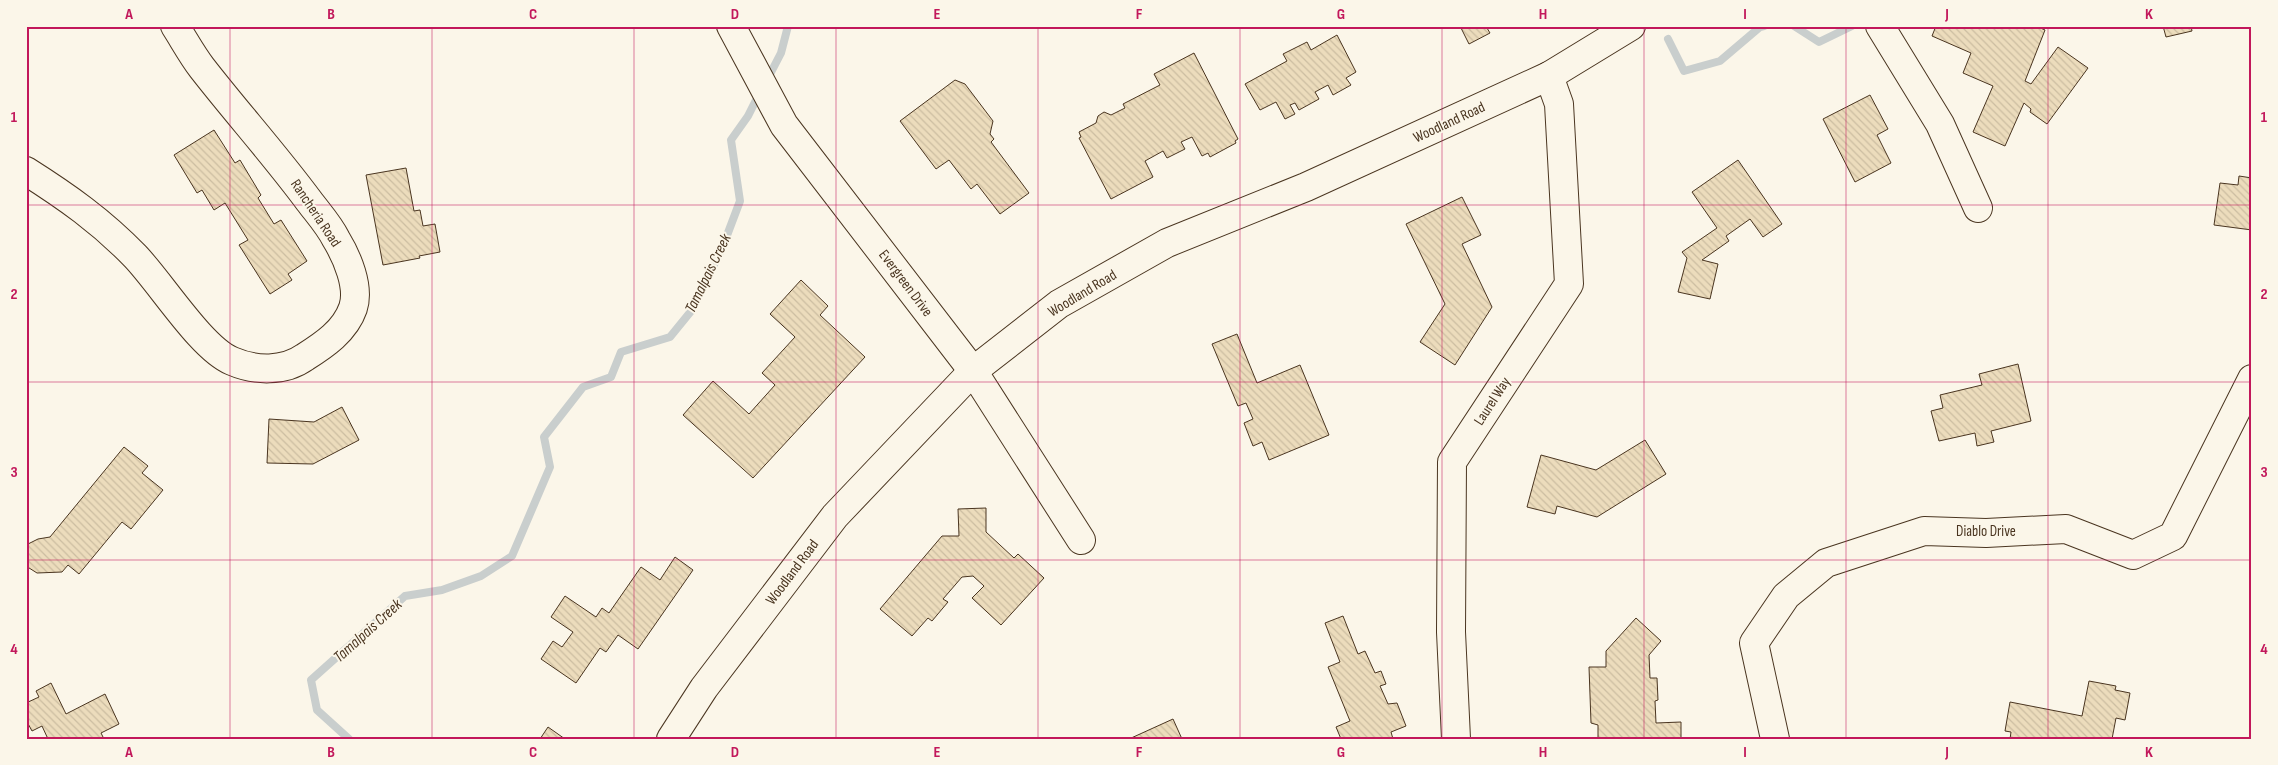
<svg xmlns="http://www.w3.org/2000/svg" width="2278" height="765" viewBox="0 0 2278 765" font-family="'Sofia Sans Condensed',sans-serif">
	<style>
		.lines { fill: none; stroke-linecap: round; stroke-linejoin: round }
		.stream { stroke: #c9cecd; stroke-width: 8 }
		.building { fill: url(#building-back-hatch); stroke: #4a3520 }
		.minor-casing { stroke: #4a3520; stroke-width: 30 }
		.minor { stroke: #fbf6e9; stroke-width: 28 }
		.grid { fill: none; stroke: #c2185b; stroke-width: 1; stroke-opacity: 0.55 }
		.labels { text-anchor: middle; stroke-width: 4; stroke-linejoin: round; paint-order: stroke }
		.street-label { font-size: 15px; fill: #4a3520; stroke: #fbf6e9 }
		.water-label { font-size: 16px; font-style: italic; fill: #4a3520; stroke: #fbf6e9 }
		.neatline { fill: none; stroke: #c2185b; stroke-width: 2 }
		.grid-label { font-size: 16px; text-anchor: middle; font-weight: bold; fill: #c2185b }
	</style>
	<defs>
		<pattern id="building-back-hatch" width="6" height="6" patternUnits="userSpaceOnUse" patternTransform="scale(1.25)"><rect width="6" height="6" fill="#ecdcbc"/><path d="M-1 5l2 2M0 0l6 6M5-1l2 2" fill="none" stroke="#ccbda1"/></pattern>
	</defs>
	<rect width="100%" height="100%" fill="#fbf6e9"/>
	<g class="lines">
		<g class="stream">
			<path d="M 1794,26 L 1819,42 L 1852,26"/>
			<path d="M 1668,39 L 1684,71 L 1720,61 L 1760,27 L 1764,26"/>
			<path d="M 767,80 L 781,53 L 788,26"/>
			<path d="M 349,739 L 317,710 L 311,680 L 405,596 L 442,590 L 481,576 L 512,556 L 550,467 L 544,437 L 583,387 L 611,377 L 621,352 L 670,337 L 692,310 L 723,246 L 740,201 L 731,140 L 748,116 L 760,92"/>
		</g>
	</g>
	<g class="building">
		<path d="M 1460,26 L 1491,26 L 1487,28 L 1490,33 L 1469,44 Z"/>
		<path d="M 1936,26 L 2036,26 L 2045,30 L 2025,81 L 2031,84 L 2058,47 L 2088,68 L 2047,124 L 2030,112 L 2031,109 L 2024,103 L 2005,146 L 1973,132 L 1993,86 L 1963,73 L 1971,53 L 1932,36 Z"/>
		<path d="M 2163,26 L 2191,26 L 2192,31 L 2166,37 Z"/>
		<path d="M 1337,35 L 1356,72 L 1346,78 L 1351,85 L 1333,95 L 1328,85 L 1315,92 L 1319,99 L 1299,110 L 1295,103 L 1290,105 L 1295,114 L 1285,119 L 1276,102 L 1260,110 L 1245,84 L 1287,61 L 1283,54 L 1307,42 L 1311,50 Z"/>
		<path d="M 1194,53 L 1238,139 L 1235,141 L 1236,143 L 1210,157 L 1208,153 L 1202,156 L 1192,137 L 1181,142 L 1185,149 L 1167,158 L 1163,151 L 1145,161 L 1153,177 L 1111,199 L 1079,138 L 1081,137 L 1079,132 L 1096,123 L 1098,116 L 1104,112 L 1111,115 L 1125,108 L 1123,104 L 1160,85 L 1154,74 Z"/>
		<path d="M 955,80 L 965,84 L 993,121 L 990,134 L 994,139 L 991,142 L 1029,193 L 1000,214 L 977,184 L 971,189 L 949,160 L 936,169 L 900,121 Z"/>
		<path d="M 1870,95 L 1888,129 L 1877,135 L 1891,163 L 1855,182 L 1823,119 Z"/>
		<path d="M 214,130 L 235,163 L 240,160 L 261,195 L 258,198 L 274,224 L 281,220 L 307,261 L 288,274 L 292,280 L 270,294 L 239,245 L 248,240 L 225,203 L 214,210 L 202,190 L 197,193 L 174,155 Z"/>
		<path d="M 1738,160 L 1782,224 L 1763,237 L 1750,219 L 1726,236 L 1729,241 L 1702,260 L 1718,264 L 1710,299 L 1678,292 L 1687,258 L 1682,252 L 1717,228 L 1692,192 Z"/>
		<path d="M 406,168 L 414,211 L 420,210 L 423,226 L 435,224 L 440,252 L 419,256 L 420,258 L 383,265 L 366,175 Z"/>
		<path d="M 2239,176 L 2252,178 L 2252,230 L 2214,225 L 2220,183 L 2238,185 Z"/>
		<path d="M 1462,197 L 1481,235 L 1462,244 L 1492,307 L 1455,365 L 1420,342 L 1445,304 L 1406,224 Z"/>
		<path d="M 801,280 L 828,306 L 820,315 L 865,357 L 753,478 L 683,415 L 713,381 L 749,414 L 775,385 L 762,373 L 795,337 L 770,314 Z"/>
		<path d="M 1237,334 L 1257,383 L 1300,365 L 1329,435 L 1269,460 L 1262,442 L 1253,446 L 1244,423 L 1253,419 L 1246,403 L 1238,406 L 1212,344 Z"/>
		<path d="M 2018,364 L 2031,421 L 1991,431 L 1994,442 L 1977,446 L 1975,433 L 1939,441 L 1931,411 L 1943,408 L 1940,395 L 1982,385 L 1979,374 Z"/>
		<path d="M 342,407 L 359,440 L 313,464 L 267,463 L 269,419 L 314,422 Z"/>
		<path d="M 1645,440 L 1666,474 L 1597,517 L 1557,506 L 1555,514 L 1527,507 L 1541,455 L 1596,470 Z"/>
		<path d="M 124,447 L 148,466 L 142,473 L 163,490 L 131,529 L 122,522 L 79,574 L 68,565 L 62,572 L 37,573 L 26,566 L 26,545 L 38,539 L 50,537 Z"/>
		<path d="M 986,508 L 986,532 L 1014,558 L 1018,554 L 1044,578 L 1001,625 L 972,598 L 984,586 L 973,576 L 962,577 L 943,599 L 948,602 L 932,621 L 928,618 L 912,636 L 880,609 L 942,536 L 959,536 L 958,509 Z"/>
		<path d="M 675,557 L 693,570 L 638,649 L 618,635 L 606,652 L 600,648 L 576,683 L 541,659 L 553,641 L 562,647 L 573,632 L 551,617 L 565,596 L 596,617 L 602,608 L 609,613 L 641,567 L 660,580 Z"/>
		<path d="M 1343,616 L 1358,654 L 1365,651 L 1375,673 L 1381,671 L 1386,684 L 1380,686 L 1388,704 L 1397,703 L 1406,726 L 1391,732 L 1393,739 L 1341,739 L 1336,727 L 1350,721 L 1328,667 L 1340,662 L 1325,623 Z"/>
		<path d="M 1636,618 L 1661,641 L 1649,655 L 1650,678 L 1657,678 L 1658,700 L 1655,701 L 1656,723 L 1681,722 L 1681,739 L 1598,739 L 1598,725 L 1591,723 L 1589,667 L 1606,667 L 1606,651 Z"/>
		<path d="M 2089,681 L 2116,686 L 2115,690 L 2130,693 L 2125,720 L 2116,718 L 2112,739 L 2010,739 L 2011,732 L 2005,731 L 2010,702 L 2082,716 Z"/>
		<path d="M 51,683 L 66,714 L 105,694 L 119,724 L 101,733 L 104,739 L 48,739 L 42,726 L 32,731 L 26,720 L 26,703 L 39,697 L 36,691 Z"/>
		<path d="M 1173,719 L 1182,739 L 1129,739 Z"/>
		<path d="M 548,727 L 565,739 L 540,739 Z"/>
	</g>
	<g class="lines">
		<defs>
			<g id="minor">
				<path d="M 731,26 L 784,125 L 973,371 L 1081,540"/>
				<path d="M 1880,26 L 1940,124 L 1978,208"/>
				<path d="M 26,171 C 67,197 101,221 135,256 C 161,283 201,348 232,361 C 255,371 284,372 305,357 C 324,345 345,331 353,308 C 360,287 347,257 336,239 C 329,225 318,213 309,201 C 275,155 237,113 202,68 C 192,55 184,40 175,26"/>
				<path d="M 671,739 L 704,688 L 835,516 L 973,371 L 1059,304 L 1167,243 L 1306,187 L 1549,76 L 1631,26"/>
				<path d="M 1456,739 L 1451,632 L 1452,462 L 1569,284 L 1559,104 L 1549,76"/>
				<path d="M 1775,739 L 1754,643 L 1786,596 L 1826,563 L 1924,531 L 1986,533 L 2066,529 L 2133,555 L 2173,536 L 2252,379"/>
			</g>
		</defs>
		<use href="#minor" class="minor-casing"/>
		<use href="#minor" class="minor"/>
	</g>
	<path class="grid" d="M 230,26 L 230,739M 432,26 L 432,739M 634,26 L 634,739M 836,26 L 836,739M 1038,26 L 1038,739M 1240,26 L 1240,739M 1442,26 L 1442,739M 1644,26 L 1644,739M 1846,26 L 1846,739M 2048,26 L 2048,739M 26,205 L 2252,205M 26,382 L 2252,382M 26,560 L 2252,560"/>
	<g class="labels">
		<g class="street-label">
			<text transform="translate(1449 122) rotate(-25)" y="5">Woodland Road</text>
			<text transform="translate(316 213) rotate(56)" y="5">Rancheria Road</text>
			<text transform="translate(906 283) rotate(53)" y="5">Evergreen Drive</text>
			<text transform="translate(1082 293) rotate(-31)" y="5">Woodland Road</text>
			<text transform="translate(1492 401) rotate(-57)" y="5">Laurel Way</text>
			<text x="1986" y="536">Diablo Drive</text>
			<text transform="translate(792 572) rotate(-53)" y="5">Woodland Road</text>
		</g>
		<g class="water-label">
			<text transform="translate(707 273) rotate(-64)" y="6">Tamalpais Creek</text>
			<text transform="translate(367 630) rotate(-42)" y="6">Tamalpais Creek</text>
		</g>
	</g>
	<rect width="2278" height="765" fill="none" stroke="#fbf6e9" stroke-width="55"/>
	<rect x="28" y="28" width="2222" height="710" class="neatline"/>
	<g class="grid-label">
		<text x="129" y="19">A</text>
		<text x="331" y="19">B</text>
		<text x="533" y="19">C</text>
		<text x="735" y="19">D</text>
		<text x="937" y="19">E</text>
		<text x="1139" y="19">F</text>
		<text x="1341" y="19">G</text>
		<text x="1543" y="19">H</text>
		<text x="1745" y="19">I</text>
		<text x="1947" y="19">J</text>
		<text x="2149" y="19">K</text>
		<text x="14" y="122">1</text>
		<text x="2264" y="122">1</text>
		<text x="14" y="299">2</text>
		<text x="2264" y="299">2</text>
		<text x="14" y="477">3</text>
		<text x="2264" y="477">3</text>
		<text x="14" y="654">4</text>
		<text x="2264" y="654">4</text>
		<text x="129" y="757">A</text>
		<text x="331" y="757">B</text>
		<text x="533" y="757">C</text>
		<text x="735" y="757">D</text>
		<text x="937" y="757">E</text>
		<text x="1139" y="757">F</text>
		<text x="1341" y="757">G</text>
		<text x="1543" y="757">H</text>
		<text x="1745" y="757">I</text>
		<text x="1947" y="757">J</text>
		<text x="2149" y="757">K</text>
	</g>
</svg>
